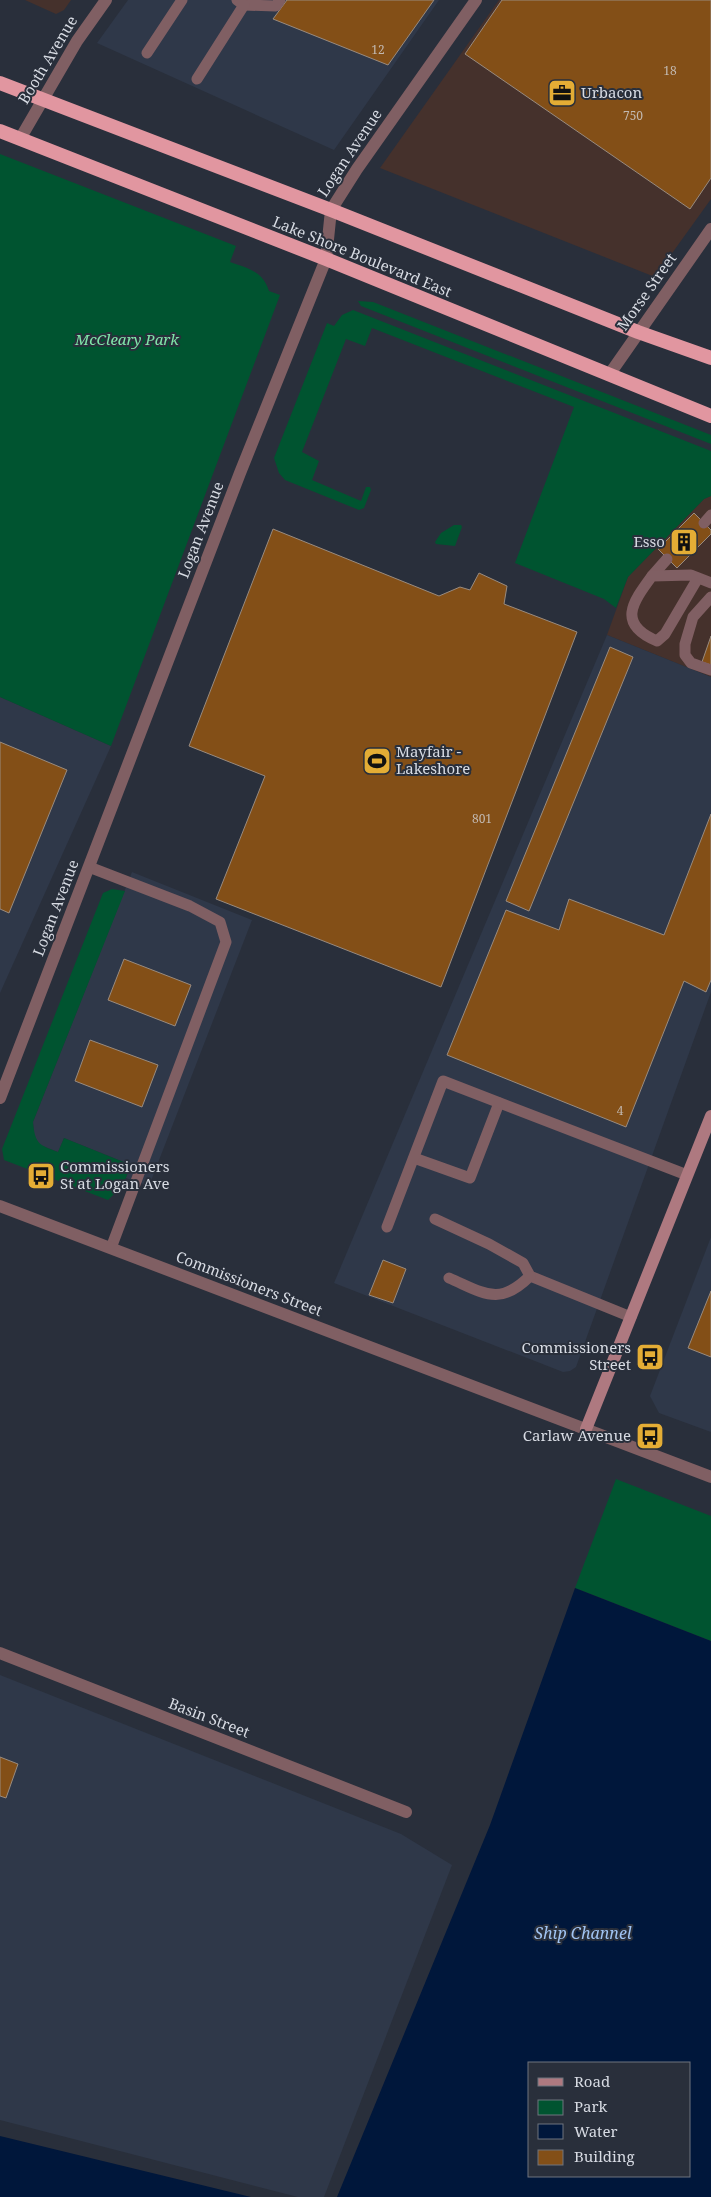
<svg xmlns="http://www.w3.org/2000/svg" width="711" height="2197" viewBox="0 0 711 2197" font-family="'Noto Serif',serif">
	<style>
		.commercial { fill: #45312c }
		.built { fill: #2f3849 }
		.green { fill: #005430 }
		.water { fill: #00173b; fill-rule: evenodd }
		.building { fill: #834f17; stroke: #998b7f }
		.lines { fill: none; stroke-linecap: round; stroke-linejoin: round }
		.service { stroke: #805f63; stroke-width: 11 }
		.minor { stroke: #805f63; stroke-width: 12 }
		.tertiary { stroke: #805f63; stroke-width: 12 }
		.secondary { stroke: #ae7980; stroke-width: 12 }
		.trunk { stroke: #e196a0; stroke-width: 14 }
		.labels { text-anchor: middle; stroke-width: 4; stroke-linejoin: round; paint-order: stroke }
		.number-label { font-size: 12px; fill: #c2b8b0 }
		.street-label { font-size: 15px; fill: #d7dbe3; stroke: #292f3b }
		.poi-label { font-size: 15px; fill: #d7dbe3; stroke: #292f3b; text-anchor: start }
		.park-label { font-size: 15px; font-style: italic; fill: #80e6aa; stroke: #292f3b }
		.water-label { font-size: 16px; font-style: italic; fill: #a1c4f3; stroke: #292f3b }
	</style>
	<rect width="100%" height="100%" fill="#292f3b"/>
	<g class="commercial">
		<path d="M 25,0 L 71,0 L 64,10 L 56,14 Z"/>
		<path d="M 499,0 L 711,0 L 711,199 L 655,277 L 380,168 Z"/>
		<path d="M 711,496 L 711,677 L 607,635 L 628,577 L 704,499 Z"/>
	</g>
	<g class="built">
		<path d="M 128,0 L 439,0 L 334,150 L 97,43 Z"/>
		<path d="M 607,635 L 711,677 L 711,992 L 576,1367 L 570,1371 L 563,1372 L 334,1283 Z"/>
		<path d="M 0,697 L 111,746 L 0,993 Z"/>
		<path d="M 132,872 L 252,920 L 149,1186 L 126,1178 L 131,1165 L 64,1138 L 58,1152 L 40,1145 L 34,1136 L 33,1122 Z"/>
		<path d="M 711,1237 L 711,1432 L 659,1413 L 650,1396 Z"/>
		<path d="M 0,1675 L 401,1834 L 452,1865 L 324,2197 L 298,2197 L 0,2120 Z"/>
	</g>
	<g class="green">
		<path d="M 0,154 L 236,246 L 230,262 C 247,268 263,271 269,291 L 280,295 L 111,746 L 0,697 Z"/>
		<path d="M 358,301 L 373,302 L 711,435 L 711,444 L 361,306 Z"/>
		<path d="M 353,310 L 711,451 L 711,496 L 704,499 L 628,577 L 616,608 L 604,599 L 515,563 L 574,407 L 372,328 L 365,346 L 346,339 L 302,452 L 319,461 L 312,480 L 361,501 L 366,487 L 370,487 L 371,490 L 364,508 L 359,510 L 285,480 L 279,473 L 274,458 L 327,323 L 334,326 L 342,315 Z"/>
		<path d="M 454,525 L 461,525 L 462,527 L 455,546 L 436,544 L 435,542 L 441,533 Z"/>
		<path d="M 112,889 L 125,891 L 33,1122 C 35,1144 39,1145 58,1152 L 64,1138 L 131,1165 L 123,1185 L 108,1200 L 4,1160 L 2,1149 L 103,893 Z"/>
		<path d="M 616,1479 L 711,1516 L 711,1641 L 575,1588 Z"/>
	</g>
	<g class="water">
		<path d="M 575,1588 L 711,1641 L 711,2197 L 337,2197 L 490,1825 ZM 690,2063 L 690,2176 L 530,2176 L 530,2063 Z"/>
		<path d="M 0,2136 L 251,2197 L 0,2197 Z"/>
	</g>
	<g class="building">
		<path d="M 287,0 L 434,0 L 388,65 L 273,19 Z"/>
		<path d="M 502,0 L 711,0 L 711,178 L 690,209 L 465,54 Z"/>
		<path d="M 694,513 L 711,530 L 711,534 L 677,568 L 658,549 Z"/>
		<path d="M 273,529 L 439,596 L 460,587 L 470,590 L 479,573 L 507,586 L 504,604 L 577,632 L 441,987 L 216,899 L 265,776 L 189,746 Z"/>
		<path d="M 711,636 L 711,665 L 702,662 Z"/>
		<path d="M 610,647 L 633,657 L 529,911 L 506,901 Z"/>
		<path d="M 0,742 L 67,770 L 9,913 L 0,909 Z"/>
		<path d="M 711,814 L 711,980 L 706,992 L 684,981 L 626,1127 L 447,1055 L 506,910 L 559,930 L 569,899 L 664,935 Z"/>
		<path d="M 124,959 L 191,985 L 175,1026 L 108,1000 Z"/>
		<path d="M 90,1040 L 158,1065 L 142,1107 L 75,1081 Z"/>
		<path d="M 383,1260 L 406,1269 L 393,1303 L 369,1295 Z"/>
		<path d="M 711,1291 L 711,1357 L 688,1348 Z"/>
		<path d="M 0,1757 L 18,1764 L 6,1798 L 0,1796 Z"/>
	</g>
	<g class="lines">
		<g class="service">
			<path d="M 244,5 L 276,6 L 280,0"/>
			<path d="M 147,53 L 182,0"/>
			<path d="M 197,79 L 244,5 L 237,0"/>
			<path d="M 704,523 L 711,515"/>
			<path d="M 652,576 L 667,559"/>
			<path d="M 698,578 L 665,634 L 657,641 C 617,624 632,603 652,576 L 691,575 L 711,583"/>
			<path d="M 711,597 L 693,617 L 685,644 L 685,655 L 691,663 L 711,670"/>
			<path d="M 89,867 L 190,906 L 220,922 L 226,942 L 111,1248"/>
			<path d="M 414,1158 L 470,1178 L 499,1103"/>
			<path d="M 435,1219 L 489,1244 L 523,1263 L 530,1276 L 631,1317"/>
			<path d="M 387,1227 L 443,1081 L 687,1175"/>
			<path d="M 449,1278 C 484,1293 499,1307 530,1276"/>
		</g>
		<g class="minor">
			<path d="M 20,139 L 77,41 L 106,0"/>
			<path d="M 609,375 L 711,229"/>
			<path d="M 0,1098 L 240,473 L 326,259 L 331,210 L 357,169 L 476,0"/>
			<path d="M 0,1653 L 406,1812"/>
		</g>
		<path class="tertiary" d="M 0,1206 L 711,1477"/>
		<path class="secondary" d="M 586,1429 L 711,1116"/>
		<g class="trunk">
			<path d="M 0,83 L 331,210 L 638,332 L 711,358"/>
			<path d="M 0,131 L 326,259 L 711,416"/>
		</g>
	</g>
	<defs>
		<symbol id="office-square" viewBox="-11 -11 22 22"><rect x="-9" y="-9" width="18" height="18" rx="4" fill="#e4ad35" stroke="#292f3b"/><path d="M-6-3h4V-5.5h4V-3h4V5H-6ZM-1-4.5V-3h2v-1.5ZM-6 0V1H6V0Z" fill="#111"/></symbol>
		<symbol id="building-square" viewBox="-11 -11 22 22"><rect x="-9" y="-9" width="18" height="18" rx="4" fill="#e4ad35" stroke="#292f3b"/><path d="M-4-6H4V6H1V3H-1V6H-4ZM-2.5-4.3h1.7v1.8h-1.7ZM.8-4.3h1.7v1.8H.8ZM-2.5-1h1.7V.8h-1.7ZM.8-1h1.7V.8H.8Z" fill="#111"/></symbol>
		<symbol id="stadium-square" viewBox="-11 -11 22 22"><rect x="-9" y="-9" width="18" height="18" rx="4" fill="#e4ad35" stroke="#292f3b"/><path d="M0-5a6.5 5 0 1 0 0 10a6.5 5 0 1 0 0-10ZM-3.5-1.8h7v3.6h-7Z" fill="#111"/></symbol>
		<symbol id="bus-square" viewBox="-11 -11 22 22"><rect x="-9" y="-9" width="18" height="18" rx="4" fill="#e4ad35" stroke="#292f3b"/><path d="M-5-6H5V4H4V6H2V4H-2V6H-4V4H-5ZM-3.5-4V0h7V-4ZM-3.5 1.2v1.5H-2V1.2ZM2 1.2v1.5H3.5V1.2Z" fill="#111"/></symbol>
	</defs>
	<g fill-rule="evenodd">
		<use href="#office-square" x="546" y="77" width="32" height="32"/>
		<use href="#building-square" x="668" y="526" width="32" height="32"/>
		<use href="#stadium-square" x="361" y="745" width="32" height="32"/>
		<use href="#bus-square" x="25" y="1160" width="32" height="32"/>
		<use href="#bus-square" x="634" y="1341" width="32" height="32"/>
		<use href="#bus-square" x="634" y="1420" width="32" height="32"/>
	</g>
	<g class="labels">
		<g class="number-label">
			<text x="378" y="54">12</text>
			<text x="670" y="75">18</text>
			<text x="633" y="120">750</text>
			<text x="482" y="823">801</text>
			<text x="620" y="1115">4</text>
		</g>
		<g class="street-label">
			<text transform="translate(48 60) rotate(-59)" y="5">Booth Avenue</text>
			<text transform="translate(350 153) rotate(-56)" y="5">Logan Avenue</text>
			<text transform="translate(362 257) rotate(22)" y="5">Lake Shore Boulevard East</text>
			<text transform="translate(647 292) rotate(-55)" y="5">Morse Street</text>
			<text transform="translate(201 530) rotate(-69)" y="5">Logan Avenue</text>
			<text transform="translate(56 908) rotate(-69)" y="5">Logan Avenue</text>
			<text transform="translate(249 1284) rotate(21)" y="5">Commissioners Street</text>
			<text transform="translate(209 1718) rotate(21)" y="5">Basin Street</text>
		</g>
		<g class="poi-label">
			<text x="581" y="98">Urbacon</text>
			<text x="665" y="547" text-anchor="end">Esso</text>
			<text x="396" y="757">Mayfair -<tspan x="396" dy="17">Lakeshore</tspan></text>
			<text x="60" y="1172">Commissioners<tspan x="60" dy="17">St at Logan Ave</tspan></text>
			<text x="631" y="1353" text-anchor="end">Commissioners<tspan x="631" dy="17">Street</tspan></text>
			<text x="631" y="1441" text-anchor="end">Carlaw Avenue</text>
		</g>
		<g class="park-label">
			<text x="127" y="345">McCleary Park</text>
		</g>
		<g class="water-label">
			<text x="583" y="1939">Ship Channel</text>
		</g>
	</g>
	<rect x="528" y="2062" width="162" height="115" fill="#292f3b" stroke="#6f747e"/>
	<rect x="538" y="2078" width="25" height="8" fill="#ae7980" stroke="#6f747e"/>
	<text x="574" y="2087" font-size="15" fill="#d7dbe3">Road</text>
	<rect x="538" y="2100" width="25" height="15" fill="#005430" stroke="#6f747e"/>
	<text x="574" y="2112" font-size="15" fill="#d7dbe3">Park</text>
	<rect x="538" y="2124" width="25" height="15" fill="#00173b" stroke="#6f747e"/>
	<text x="574" y="2137" font-size="15" fill="#d7dbe3">Water</text>
	<rect x="538" y="2150" width="25" height="15" fill="#834f17" stroke="#6f747e"/>
	<text x="574" y="2162" font-size="15" fill="#d7dbe3">Building</text>
</svg>
